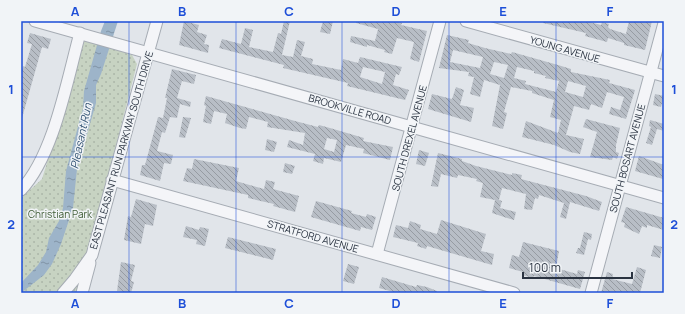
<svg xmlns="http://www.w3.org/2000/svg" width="685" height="314" viewBox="0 0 685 314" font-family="Manrope,sans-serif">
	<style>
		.park { fill: url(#park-dots) }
		.water { fill: url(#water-ripples) }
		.building { fill: url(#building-back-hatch); fill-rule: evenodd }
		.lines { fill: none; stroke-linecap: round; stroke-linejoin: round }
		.minor-casing { stroke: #a6acb4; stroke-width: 13 }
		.minor { stroke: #f4f5f8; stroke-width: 11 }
		.grid { fill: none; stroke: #1d4ed8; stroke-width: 1; stroke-opacity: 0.55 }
		.labels { text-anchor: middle; stroke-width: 3; stroke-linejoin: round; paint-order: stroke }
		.street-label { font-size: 10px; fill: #2a3341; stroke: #f1f4f7 }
		.park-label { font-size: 10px; fill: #405d37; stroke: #f1f4f7 }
		.water-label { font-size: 11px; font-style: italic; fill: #345475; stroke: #f1f4f7 }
		.neatline { fill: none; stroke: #1d4ed8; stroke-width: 1.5 }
		.grid-label { font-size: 13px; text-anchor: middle; font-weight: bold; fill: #1d4ed8 }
	</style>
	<defs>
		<pattern id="park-dots" width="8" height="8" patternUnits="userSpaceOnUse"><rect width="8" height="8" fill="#c7d3c2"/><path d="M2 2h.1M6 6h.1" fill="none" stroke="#abb6a8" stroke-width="1.8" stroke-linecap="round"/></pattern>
		<pattern id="water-ripples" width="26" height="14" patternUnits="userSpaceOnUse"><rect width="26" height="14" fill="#9db4c9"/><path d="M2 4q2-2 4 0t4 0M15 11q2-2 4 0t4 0" fill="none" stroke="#8093a5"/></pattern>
		<pattern id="building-back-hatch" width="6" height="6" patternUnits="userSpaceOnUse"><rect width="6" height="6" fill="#b8bec6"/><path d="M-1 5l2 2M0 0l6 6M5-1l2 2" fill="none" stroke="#969ba2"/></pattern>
	</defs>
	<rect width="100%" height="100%" fill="#e1e5ea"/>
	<path class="park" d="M 85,39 L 132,55 L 137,64 L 78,293 L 21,293 L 21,198 L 42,179 Z"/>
	<path class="water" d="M 105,21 L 118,21 L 101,74 L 96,85 L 96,103 L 77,169 L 73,208 L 61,244 L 52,264 L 44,275 L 21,293 L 21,283 L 38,265 L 46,252 L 49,238 L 59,221 L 63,208 L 66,171 L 83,108 L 84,91 L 101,31 Z"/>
	<g class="building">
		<path d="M 184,21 L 199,25 L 197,32 L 207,35 L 204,44 L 209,45 L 208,53 L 179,45 Z"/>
		<path d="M 284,21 L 290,21 L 282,55 L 293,57 L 297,40 L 305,42 L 301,56 L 313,59 L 312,64 L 341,70 L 343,59 L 358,63 L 360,57 L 402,67 L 399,75 L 396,74 L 393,85 L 409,90 L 405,100 L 347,86 L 348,83 L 283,68 L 284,65 L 219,48 L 222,39 L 241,44 L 245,28 L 253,30 L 249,47 L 273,52 L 278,33 L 281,34 ZM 363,67 L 385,72 L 382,84 L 360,77 Z"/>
		<path d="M 323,21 L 333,21 L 330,34 L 320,32 Z"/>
		<path d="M 356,21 L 395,21 L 402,23 L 401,25 L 427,31 L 419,62 L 410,59 L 414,42 L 397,38 L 392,54 L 384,52 L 385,50 L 367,45 L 367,47 L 350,42 L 351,36 L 375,41 L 378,29 L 356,23 Z"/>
		<path d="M 543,21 L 586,21 L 601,25 L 602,22 L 609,24 L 608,27 L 610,29 L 626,34 L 629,21 L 652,21 L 645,50 L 624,45 L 624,43 L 608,38 L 607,42 L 585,36 L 586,33 L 543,23 Z"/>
		<path d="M 30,33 L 51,39 L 48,49 L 42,47 L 22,118 L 21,118 L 21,73 L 23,66 L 25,67 L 32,44 L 27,43 Z"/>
		<path d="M 447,35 L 469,40 L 468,43 L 485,48 L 511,54 L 512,52 L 558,65 L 571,69 L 571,72 L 610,80 L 609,83 L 635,90 L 626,119 L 609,114 L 611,107 L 620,110 L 624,97 L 607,92 L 602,108 L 591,104 L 589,110 L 574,106 L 566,135 L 584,139 L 580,154 L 570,152 L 554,145 L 522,137 L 526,121 L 558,133 L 561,120 L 550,117 L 554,100 L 532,93 L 532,91 L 511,87 L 504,112 L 507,113 L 503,129 L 492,126 L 500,85 L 484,80 L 480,97 L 470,94 L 474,77 L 468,76 L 469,72 L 439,68 ZM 453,50 L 483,57 L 480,68 L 450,62 ZM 494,62 L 508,65 L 504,78 L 490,74 ZM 517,67 L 534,71 L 534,73 L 546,76 L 545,78 L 559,81 L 556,92 L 525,84 L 526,81 L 514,78 ZM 568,81 L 586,86 L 583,97 L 565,92 Z"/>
		<path d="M 172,69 L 196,75 L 194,84 L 182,81 L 177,98 L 191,102 L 190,107 L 180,104 L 177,118 L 170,117 L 165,133 L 162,132 L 157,151 L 173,155 L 171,164 L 164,163 L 160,181 L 140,175 L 142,165 L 145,165 L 158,117 L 163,118 L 167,98 L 165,98 Z"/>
		<path d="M 456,87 L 464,90 L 460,105 L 474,108 L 471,122 L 428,109 L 432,94 L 452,99 Z"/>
		<path d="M 655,94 L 664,96 L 661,107 L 653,105 Z"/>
		<path d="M 206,96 L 295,121 L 318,127 L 319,125 L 330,128 L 364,138 L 363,141 L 393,147 L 390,160 L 363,153 L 364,149 L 346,145 L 341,162 L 324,158 L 323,164 L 313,161 L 315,154 L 287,147 L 289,140 L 303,145 L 305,133 L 267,127 L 268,122 L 249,117 L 246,129 L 240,128 L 225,123 L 227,114 L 214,111 L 211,124 L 203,122 L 206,106 L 204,105 ZM 327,138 L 337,140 L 334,152 L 324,149 Z"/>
		<path d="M 183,117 L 191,118 L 185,138 L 179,137 Z"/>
		<path d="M 586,119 L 620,128 L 616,145 L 616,152 L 619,153 L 617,159 L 613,157 L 612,160 L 590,157 L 597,132 L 583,127 Z"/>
		<path d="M 650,120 L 664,124 L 664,131 L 657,129 L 652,145 L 646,143 L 651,127 L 649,126 Z"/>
		<path d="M 267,139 L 277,142 L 274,152 L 265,150 Z"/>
		<path d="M 419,150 L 429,153 L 425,166 L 416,164 Z"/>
		<path d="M 438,153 L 462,159 L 462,161 L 476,166 L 512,175 L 512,173 L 522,175 L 521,179 L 586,196 L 602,202 L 599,211 L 570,202 L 566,219 L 560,217 L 564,203 L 539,195 L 538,199 L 535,198 L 532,210 L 524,209 L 526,194 L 502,188 L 499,200 L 502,201 L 500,208 L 516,212 L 514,220 L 507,218 L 492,213 L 495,200 L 480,197 L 483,183 L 476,181 L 477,179 L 458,175 L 457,178 L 441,174 L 438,187 L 431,186 Z"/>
		<path d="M 639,156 L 664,165 L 663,179 L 635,171 Z"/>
		<path d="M 194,159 L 239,168 L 236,181 L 246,184 L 264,189 L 266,180 L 275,182 L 273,189 L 299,196 L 295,212 L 273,206 L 274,204 L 248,198 L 248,195 L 183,181 L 187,168 L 192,169 Z"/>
		<path d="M 285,163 L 295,166 L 292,174 L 283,172 Z"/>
		<path d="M 136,199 L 157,205 L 153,226 L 145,224 L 141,244 L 124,240 L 128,216 L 131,217 Z"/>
		<path d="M 316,201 L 352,211 L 351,213 L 366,217 L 367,214 L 376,217 L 372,230 L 361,227 L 360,231 L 311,217 Z"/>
		<path d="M 626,207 L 664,218 L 664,230 L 647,225 L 647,228 L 642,226 L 639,234 L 624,227 L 625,223 L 621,222 Z"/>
		<path d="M 441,220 L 486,234 L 481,251 L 494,254 L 492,265 L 427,246 L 426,249 L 417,246 L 418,243 L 393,237 L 396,225 L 408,228 L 410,221 L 421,225 L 420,229 L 437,234 Z"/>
		<path d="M 186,226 L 199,230 L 200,227 L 209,229 L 205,246 L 196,244 L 197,240 L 183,237 Z"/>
		<path d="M 584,232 L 592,234 L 591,240 L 588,239 L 584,255 L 576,253 L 578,248 L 580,248 Z"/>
		<path d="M 228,237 L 276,249 L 273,260 L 225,248 Z"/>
		<path d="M 523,242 L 559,251 L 556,268 L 577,274 L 578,270 L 585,272 L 580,289 L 534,276 L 533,278 L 522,275 L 523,272 L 509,268 L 512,255 L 519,257 Z"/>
		<path d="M 654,245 L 662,247 L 660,258 L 651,256 Z"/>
		<path d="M 121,262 L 135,265 L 131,281 L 134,282 L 131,293 L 117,291 Z"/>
		<path d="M 348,264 L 359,267 L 354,284 L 343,281 Z"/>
		<path d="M 637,267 L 646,270 L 640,293 L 601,293 L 607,272 L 613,274 L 612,279 L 632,284 Z"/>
		<path d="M 382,277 L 416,287 L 417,285 L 427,287 L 437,291 L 437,293 L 397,293 L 379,288 Z"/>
	</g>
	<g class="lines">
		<defs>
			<g id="minor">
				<path d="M 35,21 L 664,198"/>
				<path d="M 466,21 L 664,76"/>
				<path d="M 112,180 L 514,293"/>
				<path d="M 21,190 C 54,155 67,80 80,33"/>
				<path d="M 377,254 L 440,21"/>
				<path d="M 63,293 L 75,279 L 92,255 L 157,21"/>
				<path d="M 82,293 L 90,263"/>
				<path d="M 591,293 L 664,23"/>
			</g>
		</defs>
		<use href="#minor" class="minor-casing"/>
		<use href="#minor" class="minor"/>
	</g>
	<path class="grid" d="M 129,21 L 129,293M 236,21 L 236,293M 342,21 L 342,293M 449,21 L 449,293M 556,21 L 556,293M 21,157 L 664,157"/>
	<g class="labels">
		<g class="street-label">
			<text transform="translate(565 49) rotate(16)" y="4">YOUNG AVENUE</text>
			<text transform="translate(350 109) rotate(16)" y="4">BROOKVILLE ROAD</text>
			<text transform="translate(409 138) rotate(-75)" y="4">SOUTH DREXEL AVENUE</text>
			<text transform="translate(121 150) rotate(-74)" y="4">EAST PLEASANT RUN PARKWAY SOUTH DRIVE</text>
			<text transform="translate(627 158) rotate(-75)" y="4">SOUTH BOSART AVENUE</text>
			<text transform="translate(313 236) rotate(16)" y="4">STRATFORD AVENUE</text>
		</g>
		<g class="park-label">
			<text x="60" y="218">Christian Park</text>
		</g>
		<g class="water-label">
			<text transform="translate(81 136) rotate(-78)" y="4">Pleasant Run</text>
		</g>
	</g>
	<rect width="685" height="314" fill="none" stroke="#f1f4f7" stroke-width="44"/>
	<path d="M523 272v6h109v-6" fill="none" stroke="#2a3341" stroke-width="2"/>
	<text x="529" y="272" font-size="12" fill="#2a3341" stroke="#f1f4f7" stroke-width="3" paint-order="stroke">100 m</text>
	<rect x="22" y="22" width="641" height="270" class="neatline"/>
	<g class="grid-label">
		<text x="75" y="16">A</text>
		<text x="182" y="16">B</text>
		<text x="289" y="16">C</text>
		<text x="396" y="16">D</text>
		<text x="503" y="16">E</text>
		<text x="610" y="16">F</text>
		<text x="11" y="94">1</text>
		<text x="674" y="94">1</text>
		<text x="11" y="229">2</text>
		<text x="674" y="229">2</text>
		<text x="75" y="308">A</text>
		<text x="182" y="308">B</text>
		<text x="289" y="308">C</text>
		<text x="396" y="308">D</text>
		<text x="503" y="308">E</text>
		<text x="610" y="308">F</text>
	</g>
</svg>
